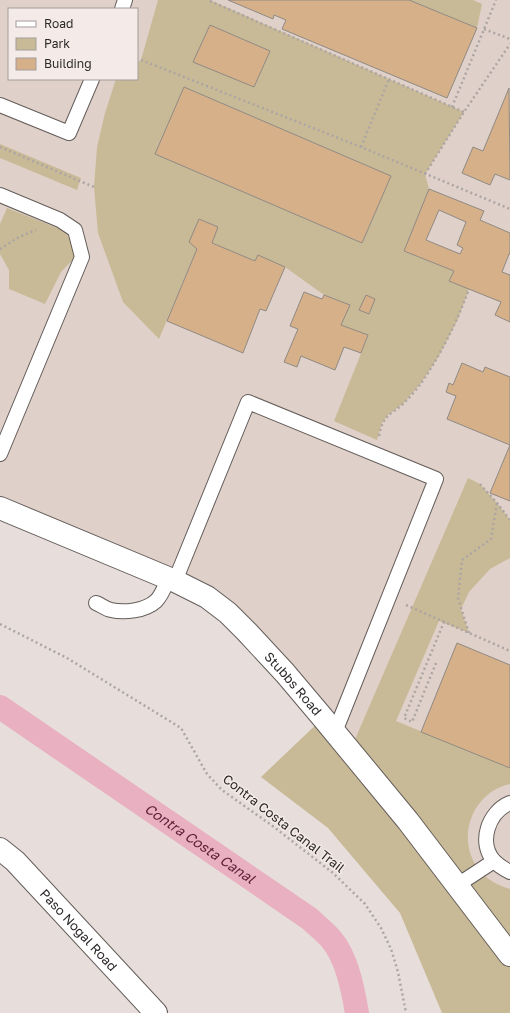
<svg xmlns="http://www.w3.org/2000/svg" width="510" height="1013" viewBox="0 0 510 1013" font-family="'Golos Text',sans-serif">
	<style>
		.built { fill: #dfd0c9; fill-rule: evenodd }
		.green { fill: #c8ba96; fill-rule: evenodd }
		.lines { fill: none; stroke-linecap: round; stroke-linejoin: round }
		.canal { stroke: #e8b0c0; stroke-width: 24 }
		.building { fill: #d6b089; stroke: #8f8a84; fill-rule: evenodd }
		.lane-casing { stroke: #645d5a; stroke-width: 16 }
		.street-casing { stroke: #645d5a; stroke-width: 24 }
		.secondary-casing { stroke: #645d5a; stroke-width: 24 }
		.path { stroke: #aca5a3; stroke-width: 2.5; stroke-dasharray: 2 3; stroke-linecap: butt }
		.lane { stroke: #fff; stroke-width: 14 }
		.street { stroke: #fff; stroke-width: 22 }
		.secondary { stroke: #fff; stroke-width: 22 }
		.labels { text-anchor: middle; stroke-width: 3; stroke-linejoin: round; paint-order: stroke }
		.street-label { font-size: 13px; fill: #2c2928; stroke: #f4ebe8 }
		.water-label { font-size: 14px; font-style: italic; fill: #601e37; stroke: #f4ebe8 }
	</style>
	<rect width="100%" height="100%" fill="#e7dedb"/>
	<path class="built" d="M 0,0 L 510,0 L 510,956 L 228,613 L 0,509 ZM 9,9 L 137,9 L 137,79 L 9,79 Z"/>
	<g class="green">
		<path d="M 158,0 L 210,0 L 464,112 L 425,174 L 429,189 L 404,251 L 454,271 L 449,281 L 469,289 L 458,319 L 439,356 L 421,383 L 404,403 L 388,415 L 382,423 L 377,440 L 334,421 L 368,336 L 341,325 L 349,305 L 324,295 L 285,267 L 258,255 L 255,261 L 212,243 L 218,227 L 199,219 L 189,242 L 197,249 L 159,339 L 123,302 L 98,233 L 94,187 L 97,147 L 105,113 L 116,79 L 137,79 L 137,63 L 141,60 ZM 210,25 L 270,51 L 254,87 L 194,62 ZM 184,87 L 391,176 L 362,243 L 155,154 ZM 366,295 L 375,299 L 369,314 L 359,310 Z"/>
		<path d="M 409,0 L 473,0 L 482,4 L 477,28 Z"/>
		<path d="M 0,144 L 81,178 L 77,190 L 0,158 Z"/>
		<path d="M 7,208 L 65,231 L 78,254 L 61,272 L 45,304 L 9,289 L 9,270 L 0,254 L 0,224 Z"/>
		<path d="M 468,478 L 480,484 L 497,503 L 510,520 L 510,558 L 490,569 L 469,592 L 461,609 L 469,633 L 439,621 L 396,721 L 510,768 L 510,784 C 473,792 456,836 477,867 C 485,879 497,885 510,889 L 510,1013 L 442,1013 L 400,913 L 328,828 L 261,777 L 323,718 L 350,751 Z"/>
	</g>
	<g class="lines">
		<path class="canal" id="s1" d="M 0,707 L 310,919 C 317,926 325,932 331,939 C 347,957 353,990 357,1013"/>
	</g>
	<g class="building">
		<path d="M 228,0 L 409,0 L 477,28 L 447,98 L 282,29 L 286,20 L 274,15 L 273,19 Z"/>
		<path d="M 210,25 L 270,51 L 254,87 L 193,62 Z"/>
		<path d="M 184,87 L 391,176 L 362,243 L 155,154 Z"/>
		<path d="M 509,88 L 510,180 L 495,174 L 490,185 L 462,173 L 473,147 L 483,151 Z"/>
		<path d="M 429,189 L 484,211 L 480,220 L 510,233 L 510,254 L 509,254 L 502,272 L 510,275 L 510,322 L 495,315 L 501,302 L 449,281 L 454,271 L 404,251 ZM 439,210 L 466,222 L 457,245 L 463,248 L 460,254 L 426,240 Z"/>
		<path d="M 199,219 L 218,227 L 212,243 L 255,261 L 258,255 L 285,267 L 266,311 L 260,309 L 243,353 L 167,321 L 197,249 L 189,242 Z"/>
		<path d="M 304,292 L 322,299 L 324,295 L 350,305 L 341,325 L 368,335 L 361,353 L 344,347 L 335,370 L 301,356 L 297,367 L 284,362 L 298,329 L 290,326 Z"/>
		<path d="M 366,295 L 375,299 L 369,314 L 359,310 Z"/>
		<path d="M 462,363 L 483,372 L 485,367 L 510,377 L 510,501 L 490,493 L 510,445 L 447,419 L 456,396 L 446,392 L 449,383 L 453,385 Z"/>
		<path d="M 457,643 L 510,665 L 510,768 L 421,732 Z"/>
	</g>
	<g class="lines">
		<defs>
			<g id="lane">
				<path d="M 122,9 L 125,0"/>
				<path d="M 0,105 L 69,133 L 92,79"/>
				<path d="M 0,195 L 60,220 L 75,230 L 82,257 L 0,454"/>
				<path d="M 175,581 L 248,402 L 436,479 L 335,732"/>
				<path d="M 96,603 C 101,605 106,609 111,610 C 124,613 145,611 156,601 C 162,595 165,586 168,579"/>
				<path d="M 510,803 C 488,812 478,843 494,861 C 499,866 504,869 510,872"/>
				<path d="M 456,886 L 494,861"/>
			</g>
			<g id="street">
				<path id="s2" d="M 0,508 L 175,581 L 207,597 L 228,613 L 247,632 L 285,673 L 323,718 L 408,821 L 510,955"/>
			</g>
			<g id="secondary">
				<path id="s3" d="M 0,849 L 15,861 L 156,1013"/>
			</g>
		</defs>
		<use href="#lane" class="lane-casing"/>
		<use href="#street" class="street-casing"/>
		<use href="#secondary" class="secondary-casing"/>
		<g class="path">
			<path d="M 210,1 L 464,112"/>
			<path d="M 484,29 L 510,39"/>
			<path d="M 141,60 L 361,147 L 510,209"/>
			<path d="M 452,107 L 496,0"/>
			<path d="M 0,147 L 94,187"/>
			<path d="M 361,147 L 389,79"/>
			<path d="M 425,174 L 464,112 L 510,44"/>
			<path d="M 0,249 L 19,237 L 36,230"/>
			<path d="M 379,436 C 384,413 389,417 404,403 C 410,397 417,389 422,382 C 442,352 457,322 469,289"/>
			<path d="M 480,484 L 497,503 L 510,520"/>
			<path d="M 406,605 L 510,651"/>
			<path d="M 0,624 L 67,658 L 181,728 L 207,774 L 222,790 L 274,827 L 333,873 L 365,904 L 381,928 L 391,949 L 398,972 L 406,1013"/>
			<path d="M 469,633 L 458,598 L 462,560 L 491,539 L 497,503"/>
			<path d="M 436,663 L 412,722 L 404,718 L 444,622"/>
		</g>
		<use href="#lane" class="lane"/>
		<use href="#street" class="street"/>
		<use href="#secondary" class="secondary"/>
	</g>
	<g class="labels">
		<g class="street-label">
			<text dy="5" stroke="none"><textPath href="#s2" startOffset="348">Stubbs Road</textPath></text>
			<text transform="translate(284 823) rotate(38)" y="5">Contra Costa Canal Trail</text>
			<text dy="5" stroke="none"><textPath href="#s3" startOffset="113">Paso Nogal Road</textPath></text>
		</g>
		<g class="water-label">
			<text dy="5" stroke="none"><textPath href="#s1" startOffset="242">Contra Costa Canal</textPath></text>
		</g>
	</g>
	<rect x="8" y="8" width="130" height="72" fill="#f4ebe8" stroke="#a49d9b"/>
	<rect x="16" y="21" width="20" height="6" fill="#ffffff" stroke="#a49d9b"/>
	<text x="44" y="28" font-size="12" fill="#2c2928">Road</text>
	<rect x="16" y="38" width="20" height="12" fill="#c8ba96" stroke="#a49d9b"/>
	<text x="44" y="48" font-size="12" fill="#2c2928">Park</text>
	<rect x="16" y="58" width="20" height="12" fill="#d6b089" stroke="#a49d9b"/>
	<text x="44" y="68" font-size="12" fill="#2c2928">Building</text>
</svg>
